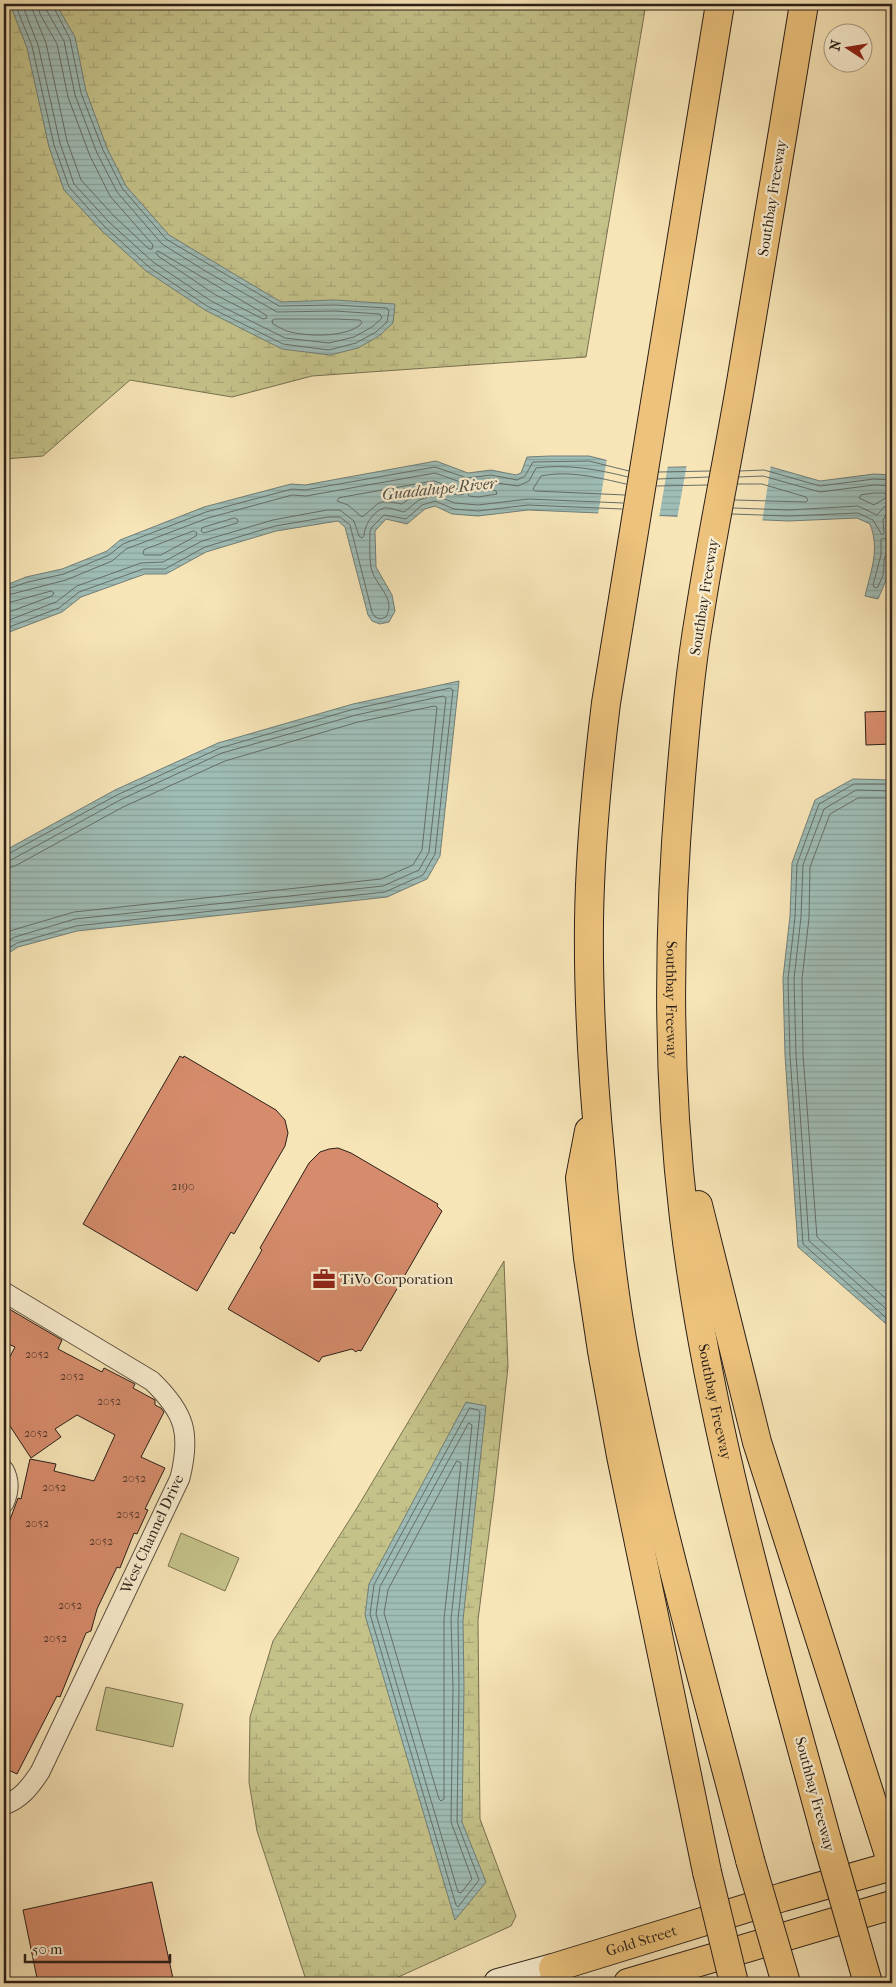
<svg xmlns="http://www.w3.org/2000/svg" width="896" height="1987" viewBox="0 0 896 1987" font-family="'IM FELL French Canon',serif">
	<style>
		.green { fill: #c4c289; stroke: #787050 }
		.wetland { fill: url(#wetland-marsh); stroke: #787050 }
		.water { fill: url(#water-rules); stroke: #717e77 }
		.pier { fill: #f7e5b7 }
		.lines { fill: none; stroke-linecap: round; stroke-linejoin: round }
		.shore { stroke: #656e67; stroke-width: 1 }
		.building { fill: #d68c6c; stroke: #2b1f18 }
		.street-casing { stroke: #5e5040; stroke-width: 21 }
		.secondary-casing { stroke: #2b1f18; stroke-width: 30 }
		.primary-casing { stroke: #2b1f18; stroke-width: 30 }
		.highway-casing { stroke: #2b1f18; stroke-width: 30 }
		.street { stroke: #faeed0; stroke-width: 19 }
		.secondary { stroke: #faeed0; stroke-width: 28 }
		.primary { stroke: #ecc27c; stroke-width: 28 }
		.highway { stroke: #ecc27c; stroke-width: 28 }
		.highway-bridge-casing { stroke: #2b1f18; stroke-width: 30; stroke-linecap: butt }
		.highway-bridge { stroke: #ecc27c; stroke-width: 28 }
		.labels { text-anchor: middle; stroke-width: 4.5; stroke-linejoin: round; paint-order: stroke }
		.number-label { font-size: 12px; fill: #563a2d }
		.street-label { font-size: 15px; fill: #2b1f18; stroke: #faeed0 }
		.poi-label { font-size: 15px; fill: #2b1f18; stroke: #faeed0; text-anchor: start }
		.water-label { font-size: 16px; font-style: italic; fill: #4e4e47; stroke: #faeed0 }
	</style>
	<defs>
		<pattern id="wetland-marsh" width="20" height="14" patternUnits="userSpaceOnUse" patternTransform="scale(1.25)"><rect width="20" height="14" fill="#c4c289"/><path d="M1 5h8M5 5V1M11 12h8M15 12V8" fill="none" stroke="#a9a676"/></pattern>
		<pattern id="water-rules" width="6" height="5" patternUnits="userSpaceOnUse" patternTransform="scale(1.25)"><rect width="6" height="5" fill="#9fbdb6"/><path d="M0 2.5h6" fill="none" stroke="#89a29c"/></pattern>
	</defs>
	<rect width="100%" height="100%" fill="#f7e5b7"/>
	<filter id="stains"><feTurbulence type="fractalNoise" baseFrequency=".004" numOctaves="4"/><feColorMatrix values="0 0 0 0 .2 0 0 0 0 .09 0 0 0 0 .02 0 0 0 .5 -.17"/></filter>
	<radialGradient id="worn" r=".72"><stop offset=".6" stop-color="#630" stop-opacity="0"/><stop offset="1" stop-color="#630" stop-opacity=".3"/></radialGradient>
	<g class="green">
		<path d="M 181,1533 L 239,1558 L 225,1591 L 168,1566 Z"/>
		<path d="M 106,1687 L 183,1704 L 173,1747 L 96,1730 Z"/>
	</g>
	<g class="wetland">
		<path d="M 4,4 L 646,4 L 586,357 L 312,376 L 232,397 L 130,380 L 43,456 L 4,459 Z"/>
		<path d="M 504,1261 L 508,1367 L 494,1495 L 478,1620 L 480,1819 L 516,1916 L 511,1926 L 385,1983 L 307,1983 L 257,1831 L 249,1782 L 250,1717 L 273,1641 L 357,1508 Z"/>
	</g>
	<g class="water">
		<path d="M 10,4 L 56,4 L 75,37 L 86,91 L 107,148 L 126,186 L 169,235 L 281,302 L 335,300 L 395,304 L 393,323 L 379,336 L 358,348 L 330,355 L 282,349 L 205,310 L 146,271 L 101,230 L 64,190 L 49,147 L 27,48 Z"/>
		<path d="M 550,456 L 589,456 L 637,468 L 764,465 L 820,481 L 874,474 L 892,475 L 892,513 L 888,521 L 891,547 L 887,578 L 878,599 L 865,596 C 871,570 880,550 870,524 L 857,518 L 789,521 L 528,510 L 478,516 L 452,514 L 435,506 L 425,509 L 407,524 L 386,519 L 375,531 L 376,567 L 392,595 L 395,611 L 389,622 L 380,624 L 372,621 L 368,615 L 345,527 L 338,521 L 276,531 L 206,552 L 166,574 L 145,574 L 81,597 L 62,612 L 4,634 L 4,586 L 26,577 L 62,569 L 107,551 L 120,540 L 204,507 L 291,484 L 305,485 L 436,461 L 468,473 L 491,470 L 516,475 L 521,473 L 527,457 Z"/>
		<path d="M 459,681 L 440,856 L 427,879 L 387,897 L 77,931 L 18,947 L 4,956 L 4,851 L 115,790 L 218,743 L 353,704 Z"/>
		<path d="M 853,779 L 892,780 L 892,1329 L 798,1247 L 785,1055 L 783,978 L 790,916 L 792,863 L 815,800 Z"/>
		<path d="M 466,1402 L 486,1406 L 463,1620 L 464,1688 L 462,1822 L 486,1882 L 455,1920 L 365,1615 L 369,1584 Z"/>
	</g>
	<g class="pier">
		<path d="M 607,458 L 638,465 L 668,465 L 659,518 L 598,515 Z"/>
		<path d="M 764,463 L 771,464 L 762,523 L 677,519 L 687,464 Z"/>
	</g>
	<g class="lines">
		<g class="shore">
			<path d="M 15,4 L 32,46 L 54,145 L 69,187 L 104,226 L 149,267 L 207,306 L 283,344 L 329,350 L 356,343 L 376,332 L 387,322 L 389,311 L 387,308 L 335,305 L 279,306 L 166,239 L 122,188 L 103,150 L 81,93 L 70,39 L 52,4"/>
			<path d="M 22,4 L 38,45 L 60,143 L 74,184 L 109,222 L 153,262 L 211,301 L 285,338 L 329,343 L 354,337 L 372,327 L 382,318 L 380,314 L 335,311 L 277,312 L 207,272 L 162,244 L 117,192 L 97,153 L 75,95 L 64,41 L 47,11 L 46,4"/>
			<path d="M 30,4 L 46,43 L 67,141 L 81,180 L 114,216 L 149,249 L 152,249 L 153,245 L 110,196 L 90,156 L 68,97 L 57,44 L 40,14 L 38,4"/>
			<path d="M 158,251 L 266,315 L 267,318 L 263,319 L 214,294 L 158,256 L 156,253 Z"/>
			<path d="M 275,319 L 335,319 L 360,320 L 362,323 C 348,338 306,337 287,331 C 282,329 277,326 273,324 L 272,321 Z"/>
			<path d="M 740,471 L 764,470 L 820,486 L 874,479 L 892,480"/>
			<path d="M 659,472 L 710,471"/>
			<path d="M 739,477 L 763,476 L 820,492 L 874,485 L 892,486"/>
			<path d="M 658,479 L 709,477"/>
			<path d="M 434,481 L 463,491 L 464,494 C 455,498 447,489 438,488 C 424,486 413,496 402,504 C 375,499 382,502 362,517 L 348,505 L 337,501 L 339,498 Z"/>
			<path d="M 657,486 L 707,485"/>
			<path d="M 490,489 L 496,491 L 497,494 L 478,497 L 469,496 L 468,494 L 470,491 Z"/>
			<path d="M 875,493 L 885,493 L 887,497 L 874,505 L 859,498 L 861,495 Z"/>
			<path d="M 625,495 L 535,491 L 533,489 L 541,476 C 569,470 599,478 626,484"/>
			<path d="M 735,500 L 806,502 L 808,500 L 806,497 L 762,484 L 738,484"/>
			<path d="M 733,508 L 789,510 L 858,506 L 877,515 L 884,507 L 892,505"/>
			<path d="M 732,514 L 789,516 L 858,513 L 873,520 L 882,535 L 884,533 L 883,520 L 887,513 L 892,511"/>
			<path d="M 235,518 L 238,520 L 237,523 L 204,533 L 201,531 L 202,528 Z"/>
			<path d="M 194,531 L 197,533 L 196,536 L 161,555 L 145,555 L 143,554 L 144,550 Z"/>
			<path d="M 892,543 L 888,542 L 884,538 L 881,539 L 881,555 L 873,585 L 875,588 L 878,587 C 879,583 882,579 883,575 C 885,566 881,553 892,551"/>
			<path d="M 4,590 L 28,582 L 64,574 L 109,555 L 123,544 L 206,512 L 292,489 L 305,490 L 435,467 L 467,478 L 491,475 L 517,480 L 525,476 L 533,462 L 589,461 L 629,471"/>
			<path d="M 4,596 L 66,580 L 112,561 L 126,549 L 208,518 L 292,495 L 306,496 L 435,473 L 466,484 L 490,482 L 518,486 L 529,481 L 536,468 C 568,464 596,469 628,477"/>
			<path d="M 4,604 L 51,591 L 54,593 L 52,596 L 4,614"/>
			<path d="M 4,622 L 56,602 L 77,586 L 141,563 L 163,562 L 202,541 L 273,520 L 327,510 L 340,510 L 354,521 L 359,536 L 362,538 L 364,536 C 364,526 373,511 384,508 C 390,507 398,511 404,512 L 419,500 L 434,495 L 455,503 L 478,505 L 528,499 L 623,503"/>
			<path d="M 4,629 L 59,608 L 79,592 L 143,569 L 165,569 L 205,547 L 275,526 L 328,517 L 340,517 L 350,525 L 372,612 L 375,617 L 380,619 L 386,617 C 397,598 374,585 371,567 C 369,556 370,543 370,531 L 372,527 L 384,515 L 406,519 L 422,505 L 435,501 L 454,509 L 478,511 L 528,505 L 622,509"/>
			<path d="M 892,784 L 854,784 L 819,804 L 797,864 L 795,917 L 788,979 L 790,1055 L 803,1244 L 892,1323"/>
			<path d="M 892,791 L 856,790 L 824,809 L 803,865 L 801,917 L 794,979 L 796,1055 L 809,1241 L 892,1314"/>
			<path d="M 892,798 L 858,798 L 830,814 L 810,867 L 809,918 L 802,979 L 803,1055 L 817,1237 L 892,1304"/>
			<path d="M 4,855 L 8,854 L 117,795 L 220,748 L 354,709 L 450,688 L 453,690 L 435,854 L 423,875 L 385,892 L 76,926 L 17,943 L 4,951"/>
			<path d="M 4,861 L 11,860 L 120,800 L 222,753 L 356,715 L 443,696 L 446,698 L 429,852 L 419,870 L 383,886 L 75,919 L 15,937 L 4,943"/>
			<path d="M 4,869 L 15,866 L 123,807 L 225,761 L 358,722 L 434,706 L 437,707 L 422,850 L 413,865 L 381,879 L 74,912 L 13,930 L 4,934"/>
			<path d="M 470,1408 L 478,1410 L 480,1412 L 458,1619 L 459,1688 L 457,1822 L 479,1880 L 458,1907 L 456,1905 L 370,1614 L 374,1585 Z"/>
			<path d="M 469,1423 L 472,1425 L 451,1619 L 453,1688 L 451,1822 L 472,1879 L 461,1893 L 458,1892 L 376,1614 L 380,1587 Z"/>
			<path d="M 457,1461 L 461,1463 L 444,1619 L 444,1799 L 441,1801 L 439,1799 L 384,1613 L 388,1590 Z"/>
		</g>
	</g>
	<g class="building">
		<path d="M 892,711 L 892,744 L 866,745 L 865,712 Z"/>
		<path d="M 180,1056 L 183,1058 L 184,1056 L 276,1110 L 285,1120 L 288,1133 L 285,1146 L 234,1234 L 231,1232 L 197,1291 L 83,1224 Z"/>
		<path d="M 338,1148 L 351,1153 L 438,1204 L 437,1206 L 442,1211 L 361,1351 L 358,1350 L 356,1352 L 352,1349 L 322,1357 L 319,1362 L 228,1309 L 262,1250 L 260,1248 L 309,1163 L 320,1152 L 329,1149 Z"/>
		<path d="M 4,1306 L 62,1340 L 58,1349 L 102,1372 L 104,1368 L 135,1384 L 133,1388 L 155,1400 L 155,1405 L 161,1408 L 164,1412 L 141,1457 L 165,1468 L 145,1509 L 148,1510 L 137,1534 L 134,1533 L 120,1568 L 117,1567 L 97,1609 L 91,1631 L 86,1633 L 60,1697 L 57,1696 L 17,1774 L 4,1768 L 4,1536 L 18,1498 L 21,1499 L 30,1459 L 56,1464 L 54,1471 L 94,1481 L 115,1435 L 77,1415 L 55,1429 L 61,1437 L 31,1458 L 4,1417 L 4,1368 L 15,1347 L 4,1342 Z"/>
		<path d="M 152,1882 L 174,1983 L 38,1983 L 23,1910 Z"/>
	</g>
	<g class="lines">
		<defs>
			<g id="street">
				<path d="M 4,1292 L 152,1381 C 185,1413 191,1433 180,1478 L 40,1772 C 30,1787 21,1799 4,1805"/>
				<path d="M 4,1470 C 10,1481 9,1492 4,1503"/>
			</g>
			<path id="secondary" d="M 498,1983 L 553,1968"/>
			<g id="primary">
				<path id="s1" d="M 557,1983 L 553,1968 L 783,1897 L 892,1866"/>
				<path d="M 628,1983 L 892,1905"/>
			</g>
			<g id="highway">
				<path d="M 720,4 L 606,703 C 597,776 590,848 589,921 C 588,1002 593,1082 601,1163 C 606,1227 613,1292 625,1356 C 658,1526 707,1692 750,1860"/>
				<path id="s2" d="M 804,4 C 783,130 763,256 741,382 C 728,459 712,535 700,612 C 690,670 685,730 680,789 C 668,931 667,1076 684,1218 C 709,1429 771,1633 826,1837"/>
				<path d="M 589,1131 L 580,1178 L 588,1258 L 602,1351 L 621,1456 L 707,1872"/>
				<path d="M 698,1205 L 757,1442 L 892,1864"/>
			</g>
		</defs>
		<use href="#street" class="street-casing"/>
		<use href="#secondary" class="secondary-casing"/>
		<use href="#primary" class="primary-casing"/>
		<use href="#highway" class="highway-casing"/>
		<use href="#street" class="street"/>
		<use href="#secondary" class="secondary"/>
		<use href="#primary" class="primary"/>
		<use href="#highway" class="highway"/>
		<defs>
			<g id="highway-bridge">
				<path d="M 826,1837 L 868,1983"/>
				<path d="M 750,1860 L 786,1983"/>
				<path d="M 707,1872 L 734,1983"/>
			</g>
		</defs>
		<use href="#highway-bridge" class="highway-bridge-casing"/>
		<use href="#highway-bridge" class="highway-bridge"/>
	</g>
	<defs>
		<symbol id="office-bare" viewBox="-9 -9 18 18"><path d="M-6-3h4V-5.5h4V-3h4V5H-6ZM-1-4.5V-3h2v-1.5ZM-6 0V1H6V0Z" fill="#8f2418" stroke="#faeed0" stroke-width="2.5" paint-order="stroke"/></symbol>
	</defs>
	<g fill-rule="evenodd">
		<use href="#office-bare" x="308" y="1263" width="32" height="32"/>
	</g>
	<g class="labels">
		<g class="number-label">
			<text x="183" y="1190">2190</text>
			<text x="37" y="1358">2052</text>
			<text x="72" y="1380">2052</text>
			<text x="109" y="1405">2052</text>
			<text x="36" y="1437">2052</text>
			<text x="134" y="1482">2052</text>
			<text x="54" y="1491">2052</text>
			<text x="128" y="1518">2052</text>
			<text x="37" y="1527">2052</text>
			<text x="101" y="1545">2052</text>
			<text x="70" y="1609">2052</text>
			<text x="55" y="1642">2052</text>
		</g>
		<g class="street-label">
			<text transform="translate(772 198) rotate(-81)" y="5">Southbay Freeway</text>
			<text transform="translate(704 597) rotate(-81)" y="5">Southbay Freeway</text>
			<text dy="5" stroke="none"><textPath href="#s2" startOffset="1006">Southbay Freeway</textPath></text>
			<text dy="5" stroke="none"><textPath href="#s2" startOffset="1411">Southbay Freeway</textPath></text>
			<text transform="translate(152 1534) rotate(-65)" y="5">West Channel Drive</text>
			<text transform="translate(815 1794) rotate(75)" y="5">Southbay Freeway</text>
			<text dy="5" stroke="none"><textPath href="#s1" startOffset="108">Gold Street</textPath></text>
		</g>
		<g class="poi-label">
			<text x="340" y="1284">TiVo Corporation</text>
		</g>
		<g class="water-label">
			<text transform="translate(439 488) rotate(-6)" y="6">Guadalupe River</text>
		</g>
	</g>
	<rect width="896" height="1987" fill="none" stroke="#f7e5b7" stroke-width="20"/>
	<rect x="5" y="5" width="886" height="1977" fill="none" stroke="#2b1f18" stroke-width="2.5"/>
	<rect x="10" y="10" width="876" height="1967" fill="none" stroke="#2b1f18"/>
	<g transform="translate(848 48) rotate(282)"><circle r="24" fill="#faeed0" stroke="#a79b86"/>
	<path d="M0-4L9 19L0 12L-9 19Z" fill="#8f2418"/>
	<text y="-8" font-size="14" font-weight="bold" text-anchor="middle" fill="#2b1f18">N</text>
	</g>
	<path d="M25 1954v8h145v-8" fill="none" stroke="#2b1f18" stroke-width="2.5"/>
	<text x="32" y="1954" font-size="15" fill="#2b1f18" stroke="#faeed0" stroke-width="4" paint-order="stroke">50 m</text>
	<rect width="100%" height="100%" filter="url(#stains)"/>
	<rect width="100%" height="100%" fill="url(#worn)"/>
</svg>
